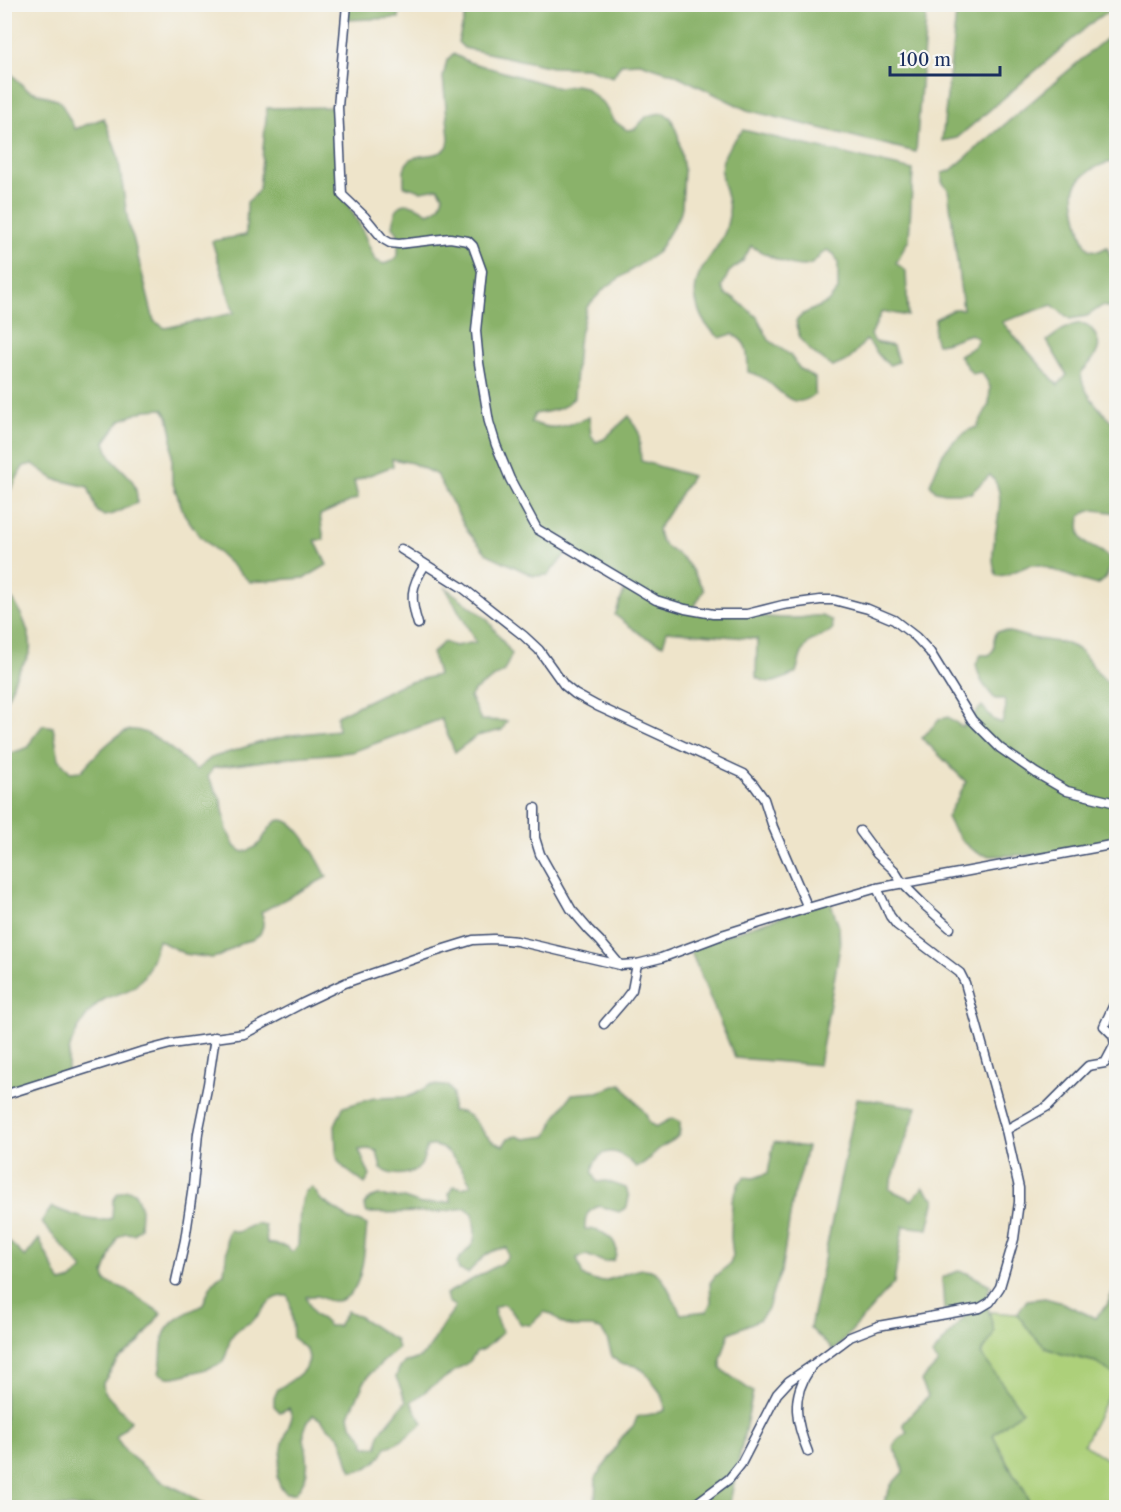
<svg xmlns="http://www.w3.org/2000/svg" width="1121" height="1512" viewBox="0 0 1121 1512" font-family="'Libre Caslon Text',serif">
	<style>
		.green { fill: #add07a; stroke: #64806c; stroke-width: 1.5 }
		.forest { fill: #8ab26a; stroke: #527064; stroke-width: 1.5 }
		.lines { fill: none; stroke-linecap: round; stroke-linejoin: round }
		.street-casing { stroke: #3b4a6e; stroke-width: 11 }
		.street { stroke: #fff; stroke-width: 8 }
	</style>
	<rect width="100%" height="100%" fill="#f6f6f2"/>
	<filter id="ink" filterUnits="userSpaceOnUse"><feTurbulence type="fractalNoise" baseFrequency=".0167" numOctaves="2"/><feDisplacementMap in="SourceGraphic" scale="12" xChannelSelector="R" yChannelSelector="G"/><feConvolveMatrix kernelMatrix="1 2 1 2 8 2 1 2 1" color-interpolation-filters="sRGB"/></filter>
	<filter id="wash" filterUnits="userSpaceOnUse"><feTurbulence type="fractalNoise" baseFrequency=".008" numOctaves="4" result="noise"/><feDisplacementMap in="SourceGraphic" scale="24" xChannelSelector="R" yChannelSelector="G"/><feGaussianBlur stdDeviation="1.35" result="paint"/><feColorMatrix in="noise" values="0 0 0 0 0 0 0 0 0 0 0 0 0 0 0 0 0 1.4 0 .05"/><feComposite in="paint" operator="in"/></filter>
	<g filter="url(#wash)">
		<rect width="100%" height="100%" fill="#eee4ca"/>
		<path class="green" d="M 989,1312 L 1017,1314 L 1032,1334 L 1062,1354 L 1096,1362 L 1116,1376 L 1116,1380 L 1084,1444 L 1116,1466 L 1116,1507 L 1030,1507 L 1028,1497 L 1024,1489 L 1013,1473 L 993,1435 L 981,1354 C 994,1334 995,1336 989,1312 Z"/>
		<g class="forest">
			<path d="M 347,5 L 400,5 L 399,18 L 346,20 Z"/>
			<path d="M 468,5 L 927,5 L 916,152 L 747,110 L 674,74 L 640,63 L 621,64 L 613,77 L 587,68 L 552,67 L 464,48 L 458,42 Z"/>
			<path d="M 957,5 L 1116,4 L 1116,8 L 1096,19 L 957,138 L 942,141 Z"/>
			<path d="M 1116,32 L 1116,162 C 1102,162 1080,173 1075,188 C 1072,197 1080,234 1085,243 C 1086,245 1089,249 1090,250 L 1099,251 L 1107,247 L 1116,269 L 1116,318 L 1111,308 L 1102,306 L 1087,316 L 1070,319 L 1052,305 L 1002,322 L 1058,385 L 1067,375 L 1047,341 C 1059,332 1082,313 1093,331 C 1097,337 1100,343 1098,349 C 1096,358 1087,366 1081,373 C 1082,394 1102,411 1116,426 L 1116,513 C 1102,511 1091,506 1080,517 C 1079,524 1078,534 1083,540 C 1092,551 1115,550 1109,570 C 1107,578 1104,581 1097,585 L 1080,580 L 1040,565 L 1030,565 L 1006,575 L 997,576 C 982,547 1015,498 990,475 L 971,493 L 945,493 L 936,491 L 930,484 L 943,453 L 955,440 L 969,430 L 977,427 L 989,404 L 990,387 L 986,379 L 981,372 L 972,374 L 959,355 L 974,347 L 978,339 L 971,334 C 959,337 949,343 937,344 L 934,335 L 935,319 L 954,309 L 963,309 L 948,189 L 942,182 L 942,173 L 950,171 L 1109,36 Z"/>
			<path d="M 453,54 L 469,62 L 559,88 L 576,85 L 584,87 L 604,104 L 613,120 L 627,130 L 635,129 L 647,116 L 655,114 L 664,113 L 671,118 L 678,135 L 684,170 L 682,207 L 680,215 L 658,252 L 605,288 L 587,307 L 578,342 L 574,397 C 565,410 551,411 535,414 L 531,422 C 554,432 567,426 589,417 L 591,435 L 596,442 L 604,439 L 629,416 L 639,433 L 641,461 L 692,476 L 658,529 C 660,550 674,548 685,561 C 693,569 698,581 704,590 L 693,609 C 710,611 727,612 744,614 C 762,616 778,619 796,618 C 811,618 818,611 832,621 L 833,629 C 826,635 818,637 811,641 C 801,648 799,663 796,673 C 781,679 771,688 756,677 L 757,639 L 667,631 L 663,645 L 643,636 L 615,615 L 627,583 L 570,549 L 548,575 L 534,576 L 487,554 L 468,532 L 437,475 L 412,463 L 392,459 L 393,466 L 354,481 L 358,498 L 320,515 L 324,540 L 315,540 L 327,565 L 305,578 L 250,582 L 199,535 L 184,514 L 172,481 L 172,434 L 168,416 L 163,409 L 146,410 L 121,420 L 105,442 C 107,448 109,455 113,460 C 127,476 138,479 137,503 L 113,514 L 104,516 L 97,511 L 88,487 L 54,479 L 33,464 L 24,466 C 16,476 15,488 5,496 L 4,66 L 26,89 L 60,101 L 75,129 L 104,118 L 118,156 L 129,228 L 133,237 L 154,321 L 165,328 L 234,313 L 212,241 L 246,235 L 247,202 L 254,196 L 259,189 L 267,108 L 338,107 L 342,195 L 361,227 L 375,260 L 384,264 L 392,261 L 398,255 L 398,234 L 393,226 C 394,222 394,215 396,211 C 403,197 418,207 428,213 C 438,210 441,206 443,195 L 438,188 L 421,191 L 404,186 C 404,180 403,173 405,167 C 411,149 437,161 447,147 C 448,146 449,140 449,138 L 443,77 L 447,60 Z"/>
			<path d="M 743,130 L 913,170 L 909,239 L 896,263 L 906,271 L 908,316 L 882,311 L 871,335 L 875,342 L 893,346 L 898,362 L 890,365 C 878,359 876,348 866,340 L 849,360 L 833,367 L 812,352 L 800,339 L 796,321 L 803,314 L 827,303 L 838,290 L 838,263 L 834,254 L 827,250 C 817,255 818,262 809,265 C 793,270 765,254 751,246 L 743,261 L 729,272 L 722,287 L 726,295 L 734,298 L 757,317 L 769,340 L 790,355 L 800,369 L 815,378 L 815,394 C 793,412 783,393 766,380 C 761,376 754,374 748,372 C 747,354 750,343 732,334 L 720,338 C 706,326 700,320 696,300 C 690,271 718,254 726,229 C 727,225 728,220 729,216 C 730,202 725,192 722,179 C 718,159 730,144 743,130 Z"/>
			<path d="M 445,587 L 487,619 L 512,654 L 504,671 L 475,690 L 470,697 L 481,720 L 507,721 L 502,730 L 477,736 L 455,752 L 441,719 L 352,752 L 293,757 L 213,768 L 208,777 L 221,800 L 227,830 L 235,847 L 243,852 C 265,846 260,838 273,824 C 292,804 320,864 327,877 L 261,912 L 263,917 L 263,926 L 260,934 L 252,940 L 243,942 L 220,956 L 212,958 L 185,954 L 158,940 C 153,957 149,974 135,986 C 126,993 115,994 105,999 C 91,1005 74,1033 70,1048 C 68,1055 68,1064 68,1071 L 5,1094 L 5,760 L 12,753 L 29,747 L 32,739 L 43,725 L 53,727 L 59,759 L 70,772 L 81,771 C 92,759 114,734 130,730 C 147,726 184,759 196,770 L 211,758 L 258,743 L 292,735 L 338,730 L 337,716 L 402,684 L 438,675 L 432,653 L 444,642 L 455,646 L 476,642 Z"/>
			<path d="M 5,599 L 12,599 C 20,609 33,638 30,651 C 28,660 19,668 16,676 C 12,686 11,693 5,701 Z"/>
			<path d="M 997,631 L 1006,631 L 1031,638 L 1065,643 L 1074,647 L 1082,652 L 1098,673 L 1116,691 L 1116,841 L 1062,854 L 990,856 C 969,854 955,835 947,817 L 966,782 L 922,738 L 940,719 L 948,717 L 962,727 L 982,706 L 994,720 L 1002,723 L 1006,707 L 1004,699 L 995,699 C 983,685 980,682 976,664 L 981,655 L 989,655 L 994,649 L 994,639 Z"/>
			<path d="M 830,901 L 839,927 L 840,947 L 819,1065 L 735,1058 L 689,947 Z"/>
			<path d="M 621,1084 L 646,1114 L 649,1123 L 656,1127 L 672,1118 L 680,1122 C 682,1142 671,1139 659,1149 C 650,1156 648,1163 636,1167 C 630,1161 620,1152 611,1152 C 600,1152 592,1163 593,1172 C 594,1176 596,1179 597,1182 L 606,1181 L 626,1188 L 629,1197 L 627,1207 L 619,1212 L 599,1206 C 586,1212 585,1215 585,1229 C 603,1229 623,1241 614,1260 L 604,1262 L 586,1255 L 577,1258 L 583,1276 C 586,1277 589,1279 592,1280 C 616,1287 644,1252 663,1280 C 670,1290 675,1303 681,1314 L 707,1311 L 711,1302 L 710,1283 L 715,1276 L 730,1264 L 733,1256 L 731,1238 L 732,1201 L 739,1183 L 745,1177 L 754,1178 L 768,1173 L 774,1142 L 807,1147 L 801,1173 L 793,1198 L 781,1272 L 775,1286 L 768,1309 L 759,1320 L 729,1333 L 721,1359 L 721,1369 L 753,1392 L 729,1507 L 595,1507 L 596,1476 L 607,1462 L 622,1437 L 634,1425 L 637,1417 C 647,1414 655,1415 665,1410 L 664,1401 L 660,1392 L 644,1371 L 636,1366 L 619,1363 L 612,1356 L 607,1339 L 602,1331 L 593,1327 L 575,1327 L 566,1325 L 559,1321 L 552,1314 L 544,1312 L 530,1325 L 521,1324 L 510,1309 L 503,1304 L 494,1307 C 495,1317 497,1324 503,1332 L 484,1349 L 476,1352 L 470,1361 L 430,1388 L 411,1402 L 423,1423 C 411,1433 401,1444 386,1447 C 380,1461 368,1471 352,1471 C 346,1461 346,1448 340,1438 C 337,1434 332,1431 329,1428 C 322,1422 322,1419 313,1415 C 309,1420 305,1426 304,1432 C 303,1441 307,1449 307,1457 C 309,1471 305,1483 295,1493 L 286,1493 L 280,1486 L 277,1477 L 283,1443 L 292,1417 L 289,1408 L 280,1412 L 274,1406 L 274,1398 L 278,1389 C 289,1382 316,1368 307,1351 C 305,1346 297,1342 293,1338 C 292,1324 293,1308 288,1296 C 267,1295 266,1310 252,1321 C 244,1327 236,1328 231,1338 C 227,1346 228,1357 221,1363 C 216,1367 173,1379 168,1377 C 165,1377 162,1375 159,1373 C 162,1363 161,1354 162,1344 C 164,1321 185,1314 203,1305 C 208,1292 211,1281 224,1273 L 227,1248 L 226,1238 L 229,1230 L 238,1232 L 256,1223 L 265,1225 L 267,1243 L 285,1246 L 293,1252 L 298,1245 L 300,1210 L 305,1192 L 312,1187 L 321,1200 L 343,1214 L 349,1220 L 358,1221 L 367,1225 C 364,1247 365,1302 333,1301 C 322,1301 322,1293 306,1297 L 314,1315 L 322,1319 L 329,1326 L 338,1326 L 347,1311 C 365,1317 378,1332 395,1339 L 398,1348 L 370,1374 L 365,1381 L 349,1415 L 351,1424 L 363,1438 L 366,1447 L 378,1447 L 379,1434 L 406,1401 L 396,1377 L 399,1369 L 405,1362 C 429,1360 433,1339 444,1323 C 448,1317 452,1313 455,1306 L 448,1302 L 446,1294 L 502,1263 L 508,1257 L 507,1248 C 489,1248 479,1261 468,1273 L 459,1270 L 457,1262 C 461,1255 466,1253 470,1247 C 478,1239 474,1224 473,1214 L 466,1208 L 439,1212 L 367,1213 L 364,1205 L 370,1198 L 378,1195 L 386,1197 L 404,1198 L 421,1204 L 451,1202 L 449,1194 L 454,1186 L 463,1188 L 471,1185 C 465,1173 451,1149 436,1146 C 435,1145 429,1146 427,1147 C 424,1153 424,1160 421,1165 C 416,1174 398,1176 389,1173 C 388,1173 382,1169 381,1169 L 377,1151 L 368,1149 L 359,1150 L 370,1176 L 365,1184 L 344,1168 L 338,1161 L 336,1152 L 335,1125 L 343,1107 L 374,1098 L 407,1097 L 415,1094 L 430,1085 L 448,1086 L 453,1093 L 452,1111 C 477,1111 477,1131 494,1142 C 494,1143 502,1145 503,1146 L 508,1138 L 517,1136 L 525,1139 L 547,1136 L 555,1118 L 572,1094 L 598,1092 Z"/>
			<path d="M 857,1098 L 917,1107 L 889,1189 L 912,1200 L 923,1187 L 935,1199 L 928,1229 L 903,1226 L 894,1283 L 834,1351 L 810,1328 Z"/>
			<path d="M 127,1190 L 135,1192 L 141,1209 L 140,1228 L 134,1234 L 125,1233 L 117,1238 L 104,1274 L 106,1282 L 123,1288 L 161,1313 L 140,1342 L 118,1360 L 103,1383 L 104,1392 L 131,1421 L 116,1437 L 126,1452 L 161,1481 L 186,1493 L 208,1507 L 5,1507 L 5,1238 L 25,1257 L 39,1239 L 61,1283 L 72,1280 L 83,1269 L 41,1222 L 52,1207 C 67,1213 96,1225 112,1218 L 113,1201 L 118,1193 Z"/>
			<path d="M 958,1271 L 967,1273 L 990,1285 L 986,1300 L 994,1331 L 991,1339 L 981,1354 L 1022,1411 L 993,1435 C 1000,1448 1006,1462 1013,1474 C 1022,1486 1027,1492 1030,1507 L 880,1508 L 884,1502 L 891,1485 L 903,1472 L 901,1462 L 893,1447 L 899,1438 L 907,1433 L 903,1424 L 928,1396 L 921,1381 L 938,1363 L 932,1355 L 966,1315 L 944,1309 L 942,1278 Z"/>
			<path d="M 1116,1288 L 1116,1376 L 1096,1362 L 1062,1354 L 1046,1348 L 1032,1334 L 1017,1314 L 1027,1300 L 1045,1298 L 1063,1303 L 1095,1318 L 1107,1305 L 1114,1289 Z"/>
		</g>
	</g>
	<g filter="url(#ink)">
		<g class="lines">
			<defs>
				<g id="street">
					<path d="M 347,4 L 338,107 L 342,195 L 365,217 L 383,239 L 390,243 L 399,244 L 450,238 L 468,241 L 473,246 L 482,271 L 476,331 L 479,363 L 489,422 L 496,445 L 510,479 L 537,529 L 656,600 L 685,609 L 713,614 L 747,614 L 783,605 L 820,600 L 834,600 L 868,609 L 894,620 L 916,637 L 930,652 L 972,720 L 1000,748 L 1036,773 L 1067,791 L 1116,803"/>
					<path d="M 401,549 L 463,588 L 524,636 L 539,650 L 564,685 L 575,694 L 597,706 L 744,774 L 754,785 L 764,799 L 773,827 L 808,908"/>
					<path d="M 418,624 C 410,599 410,587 425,565"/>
					<path d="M 535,808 L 535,838 L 540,854 L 571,909 L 589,930 L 600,941 L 620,965"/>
					<path d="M 860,831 L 877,854 L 894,870 L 902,883 L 922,903 L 950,928"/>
					<path d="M 604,1024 L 623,1002 L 632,990 L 637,964"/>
					<path d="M 4,1095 L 140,1052 L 171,1044 L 244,1034 L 303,1003 L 345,983 L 431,953 L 473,940 L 494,939 L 517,941 L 620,965 L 637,964 L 661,958 L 725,934 L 808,908 L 877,888 L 1116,844"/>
					<path d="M 1006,1130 L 1048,1106 L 1088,1066 L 1105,1063 L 1115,1044 L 1113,1035 L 1104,1026 L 1116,1000"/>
					<path d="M 176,1281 L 185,1240 L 193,1186 L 198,1133 L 208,1084 L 215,1037"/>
					<path d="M 808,1452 C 796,1423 790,1397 810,1369"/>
					<path d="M 690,1508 L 729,1479 L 741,1464 L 777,1394 L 789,1381 L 814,1364 L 850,1337 L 878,1326 L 980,1308 L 990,1302 L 1000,1287 L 1014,1239 L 1019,1202 L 1019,1188 L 1006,1130 L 965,983 L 960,973 L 897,925 L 890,916 L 877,888"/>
				</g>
			</defs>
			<use href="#street" class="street-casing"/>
			<use href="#street" class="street"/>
		</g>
	</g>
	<rect width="1121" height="1512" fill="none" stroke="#f6f6f2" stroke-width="24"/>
	<path d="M890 66v9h110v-9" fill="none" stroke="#1b2f5e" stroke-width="3"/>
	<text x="899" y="66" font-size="18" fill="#1b2f5e" stroke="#f6f6f2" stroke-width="4.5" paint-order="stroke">100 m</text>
</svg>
